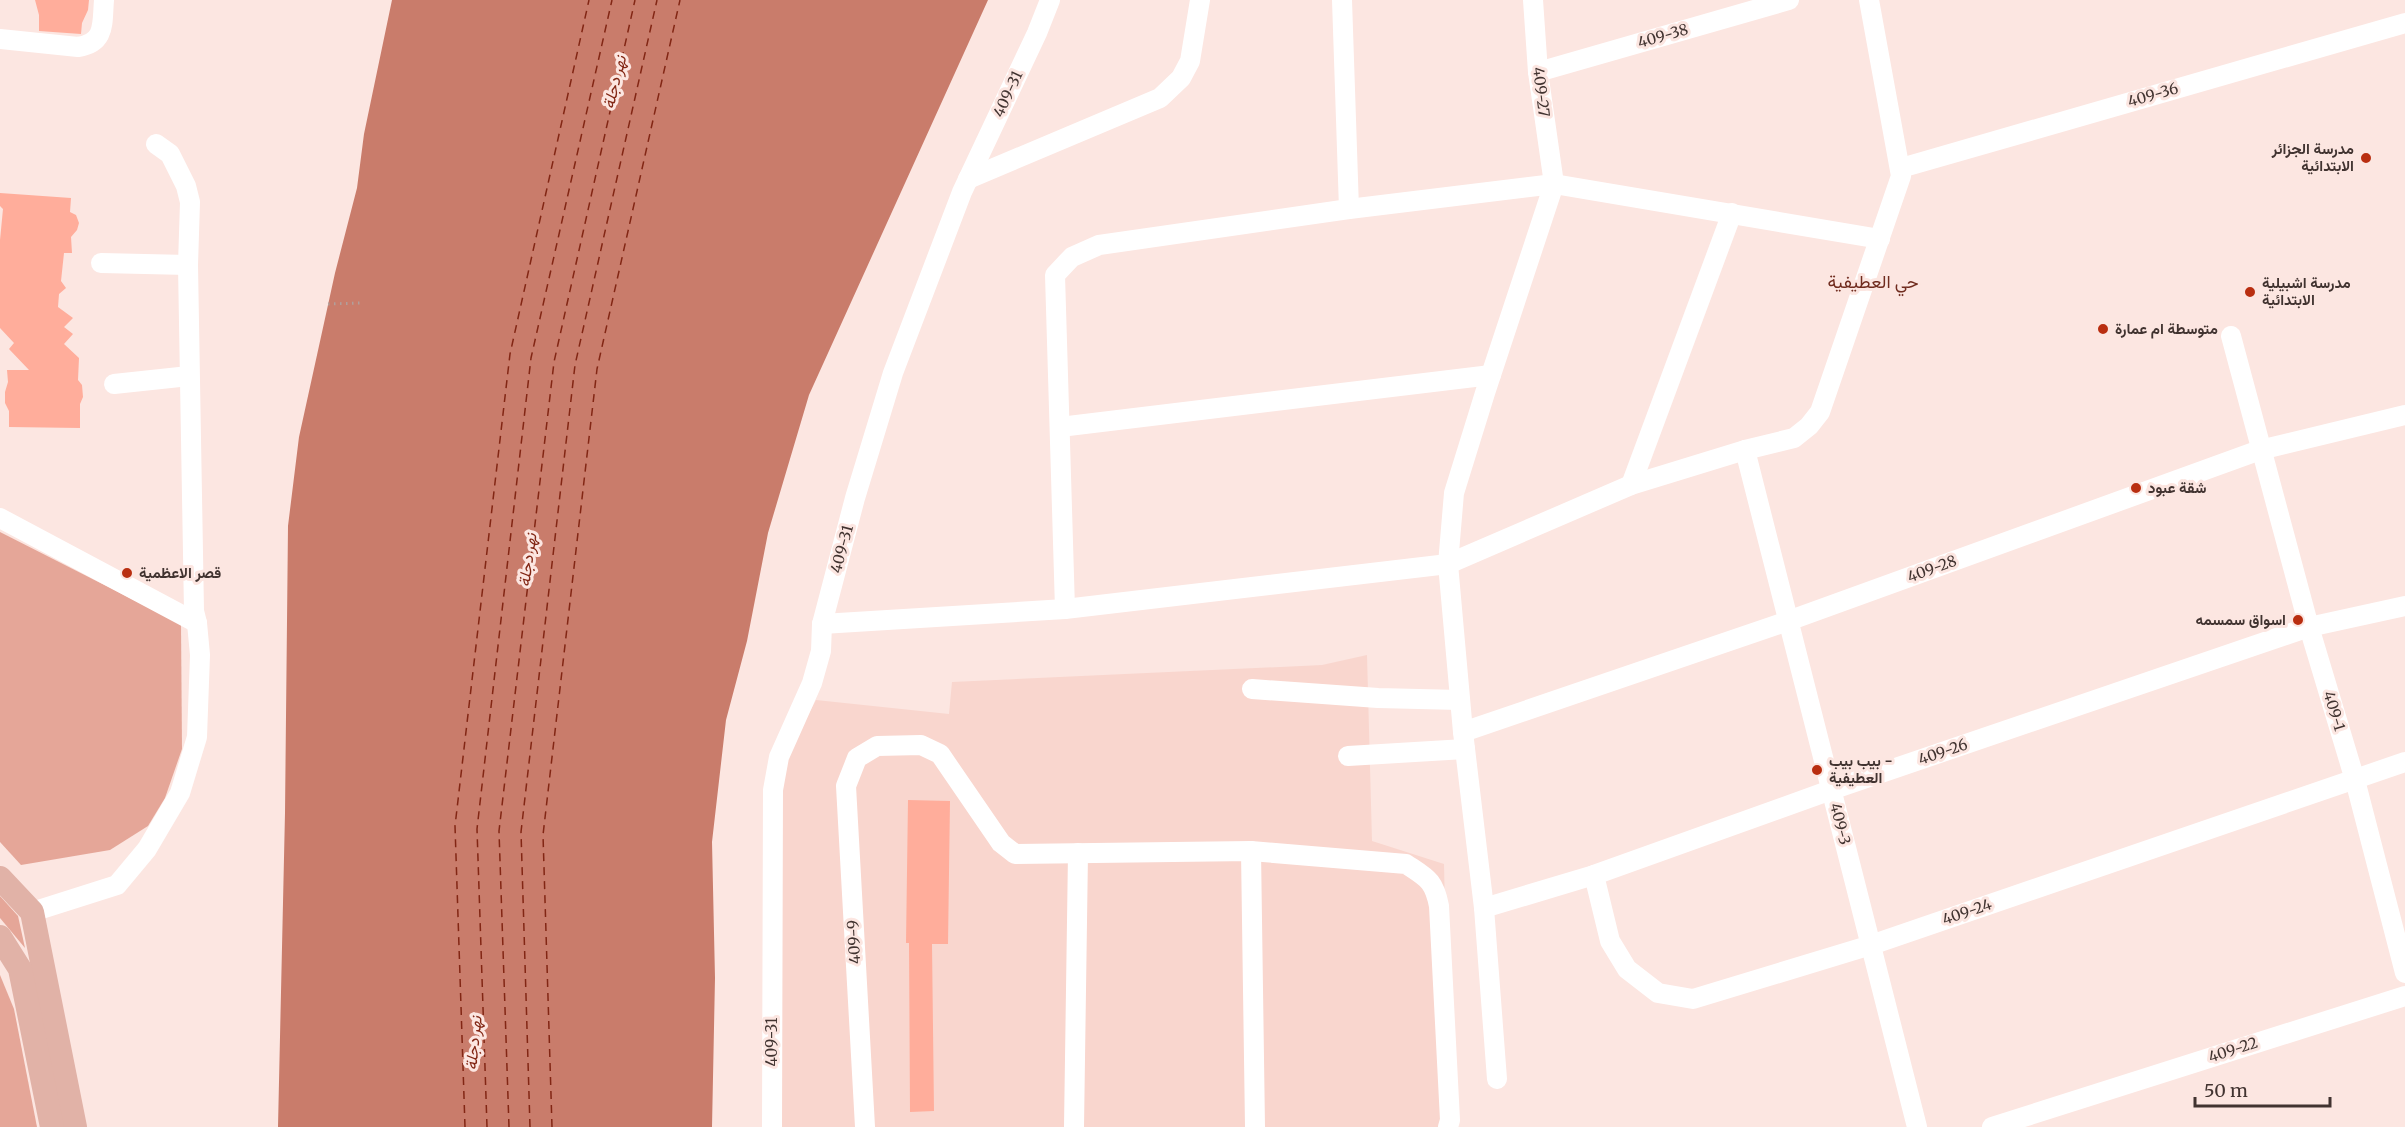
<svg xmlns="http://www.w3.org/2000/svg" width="2405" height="1127" viewBox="0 0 2405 1127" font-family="Merriweather,Vazirmatn,serif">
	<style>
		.built { fill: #f9d6ce }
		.green { fill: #e5a698 }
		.water { fill: #c97c6b }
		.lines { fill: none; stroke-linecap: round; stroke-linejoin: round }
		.ferry { stroke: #822614; stroke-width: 1.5; stroke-dasharray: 8 6; stroke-linecap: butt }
		.building { fill: #ffad9b }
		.path { stroke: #b29f9b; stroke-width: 3; stroke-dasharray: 1.5 4.5; stroke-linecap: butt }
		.minor { stroke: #fff; stroke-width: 20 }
		.major { stroke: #e1b2a7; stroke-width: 24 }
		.poi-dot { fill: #b92e10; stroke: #fce6e1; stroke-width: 2 }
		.labels { text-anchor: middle; stroke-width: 6; stroke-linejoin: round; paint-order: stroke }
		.street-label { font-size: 15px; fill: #413330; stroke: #fce6e1 }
		.poi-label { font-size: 15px; font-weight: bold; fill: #413330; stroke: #fce6e1; text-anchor: start }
		.water-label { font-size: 16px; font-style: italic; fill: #822614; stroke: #fce6e1 }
		.quarter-label { font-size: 18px; fill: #702c1f; stroke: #fce6e1 }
	</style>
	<rect width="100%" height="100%" fill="#fce6e1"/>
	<path class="built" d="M 1367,655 L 1372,841 L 1444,864 L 1450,1127 L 766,1127 L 781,766 L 816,700 L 949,714 L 952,682 L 1322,665 Z"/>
	<g class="green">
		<path d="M 0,532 L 181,624 L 182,749 L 165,798 L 148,826 L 110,850 L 21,865 L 0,842 Z"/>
		<path d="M 0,896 L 18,916 L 25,948 L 0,918 Z"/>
		<path d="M 0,975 L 14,1009 L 37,1127 L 0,1127 Z"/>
	</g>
	<path class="water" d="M 392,0 L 988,0 L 809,395 L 768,533 L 747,641 L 726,720 L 712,842 L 715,978 L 712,1127 L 278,1127 L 285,813 L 288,526 L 299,437 L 335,273 L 357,188 L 364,134 Z"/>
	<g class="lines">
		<g class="ferry">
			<path d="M 465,1127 L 455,826 L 510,354 L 589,0"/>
			<path d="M 487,1127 L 477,829 L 531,358 L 612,0"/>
			<path d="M 509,1127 L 499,831 L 554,362 L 635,0"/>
			<path d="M 530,1127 L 521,832 L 575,365 L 657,0"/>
			<path d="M 552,1127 L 543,835 L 597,369 L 680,0"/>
		</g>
	</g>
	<g class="building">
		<path d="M 35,0 L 89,0 L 88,10 L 82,23 L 81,34 L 39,31 L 39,15 Z"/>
		<path d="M 0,193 L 71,198 L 70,212 L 76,215 L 79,223 L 77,230 L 71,237 L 72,253 L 64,253 L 61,281 L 66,288 L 59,294 L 58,307 L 73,318 L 64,327 L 73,334 L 64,344 L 79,358 L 78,380 L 82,385 L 83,397 L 80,404 L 80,428 L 9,427 L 9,411 L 5,403 L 5,392 L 8,382 L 7,370 L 29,370 L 9,349 L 14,343 L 0,328 L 0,240 L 3,209 L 0,206 Z"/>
		<path d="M 908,800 L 950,801 L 948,944 L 932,944 L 934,1111 L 910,1112 L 909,943 L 906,943 Z"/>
	</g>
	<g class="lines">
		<path class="path" d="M 328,304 L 360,303"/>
		<g class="minor">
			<path d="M 1342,0 L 1349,209"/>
			<path d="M 0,39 L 78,47 C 106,43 102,23 104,0"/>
			<path d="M 1538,72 L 1789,0"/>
			<path d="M 1901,168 L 2405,23"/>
			<path d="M 968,179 L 1160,98 L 1181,78 L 1190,61 L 1200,0"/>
			<path d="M 101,263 L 188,265"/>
			<path d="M 2231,336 L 2309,627 L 2355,780 L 2405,973"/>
			<path d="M 114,384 L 189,376"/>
			<path d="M 1060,427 L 1491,375"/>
			<path d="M 1745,450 L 1917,1127"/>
			<path d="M 1631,485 L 1732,213"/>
			<path d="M 0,518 L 197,623"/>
			<path d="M 1065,609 L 1055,275 L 1072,257 L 1099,245 L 1349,209 L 1554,184 L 1880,239"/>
			<path d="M 822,624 L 1065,609 L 1448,564 L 1631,485 L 1745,450 L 1794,438 L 1809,426 L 1820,412 L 1901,176 L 1869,0"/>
			<path d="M 1252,689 L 1378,698 L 1460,700"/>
			<path d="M 1463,732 L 1788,621 L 2260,450 L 2405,415"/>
			<path d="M 1348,756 L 1465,749"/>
			<path d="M 1251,851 L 1255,1127"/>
			<path d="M 1594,875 L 1610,941 L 1627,969 L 1658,993 L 1693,999 L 1871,945 L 2405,762"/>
			<path d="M 1484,908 L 1594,875 L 1831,790 L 2309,627 L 2405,606"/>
			<path d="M 32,912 L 117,885 L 147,849 L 180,793 L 197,737 L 200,655 L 197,623 L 194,611 L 188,265 L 190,202 L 186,186 L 170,154 L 156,144"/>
			<path d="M 1497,1079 L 1484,908 L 1463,732 L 1448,564 L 1454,493 L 1485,393 L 1554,184 L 1538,72 L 1533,0"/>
			<path d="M 772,1127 L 773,790 L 779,757 L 812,683 L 821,651 L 822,624 L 855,498 L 893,373 L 962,192 L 1037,33 L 1050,0"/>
			<path d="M 865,1127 L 846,786 L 857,758 L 877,746 L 921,745 L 940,754 L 1001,843 L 1015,854 L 1251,851 L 1406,864 C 1427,878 1434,880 1439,906 L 1450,1120 L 1448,1127"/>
			<path d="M 1074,1127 L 1078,853"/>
			<path d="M 1992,1127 L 2405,996"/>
		</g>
		<g class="major">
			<path d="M 0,878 L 32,912 L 75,1127"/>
			<path d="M 0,937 L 20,969 L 52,1127"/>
		</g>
	</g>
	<g class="poi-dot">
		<circle cx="2366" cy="158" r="6"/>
		<circle cx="2250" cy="292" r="6"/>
		<circle cx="2103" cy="329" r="6"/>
		<circle cx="2136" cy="488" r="6"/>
		<circle cx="127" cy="573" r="6"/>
		<circle cx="2298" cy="620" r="6"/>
		<circle cx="1817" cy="770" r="6"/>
	</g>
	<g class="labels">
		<g class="street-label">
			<text transform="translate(1663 36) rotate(-16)" y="5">409-38</text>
			<text transform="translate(1541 92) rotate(83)" y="5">409-27</text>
			<text transform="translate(1008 94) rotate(-65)" y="5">409-31</text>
			<text transform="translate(2153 95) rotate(-16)" y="5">409-36</text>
			<text transform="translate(842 549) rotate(-75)" y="5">409-31</text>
			<text transform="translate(1932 569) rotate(-20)" y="5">409-28</text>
			<text transform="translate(2334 711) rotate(73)" y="5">409-1</text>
			<text transform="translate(1943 752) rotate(-19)" y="5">409-26</text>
			<text transform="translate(1840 824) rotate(76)" y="5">409-3</text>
			<text transform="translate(1967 912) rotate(-19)" y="5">409-24</text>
			<text transform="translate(854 942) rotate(-93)" y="5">409-9</text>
			<text transform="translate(772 1042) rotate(-90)" y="5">409-31</text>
			<text transform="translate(2233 1050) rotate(-18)" y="5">409-22</text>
		</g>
		<g class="poi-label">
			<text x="2354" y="154" text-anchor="end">مدرسة الجزائر<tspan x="2354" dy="17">الابتدائية</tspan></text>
			<text x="2262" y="288">مدرسة اشبيلية<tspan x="2262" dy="17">الابتدائية</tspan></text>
			<text x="2115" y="334">متوسطة ام عمارة</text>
			<text x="2148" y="493">شقة عبود</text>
			<text x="139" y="578">قصر الاعظمية</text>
			<text x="2286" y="625" text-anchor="end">اسواق سمسمه</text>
			<text x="1829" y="766">بيب بيب -<tspan x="1829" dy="17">العطيفية</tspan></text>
		</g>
		<g class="water-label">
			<text transform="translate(614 82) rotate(-76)" y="6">نهر دجلة</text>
			<text transform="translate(527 560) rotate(-82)" y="6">نهر دجلة</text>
			<text transform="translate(473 1043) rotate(-84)" y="6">نهر دجلة</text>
		</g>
		<g class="quarter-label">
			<text x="1873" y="288">حي العطيفية</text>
		</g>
	</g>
	<path d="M2195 1097v9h135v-9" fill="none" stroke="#413330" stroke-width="3"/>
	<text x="2204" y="1097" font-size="18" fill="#413330" stroke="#fce6e1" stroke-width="4.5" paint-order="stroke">50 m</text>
</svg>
